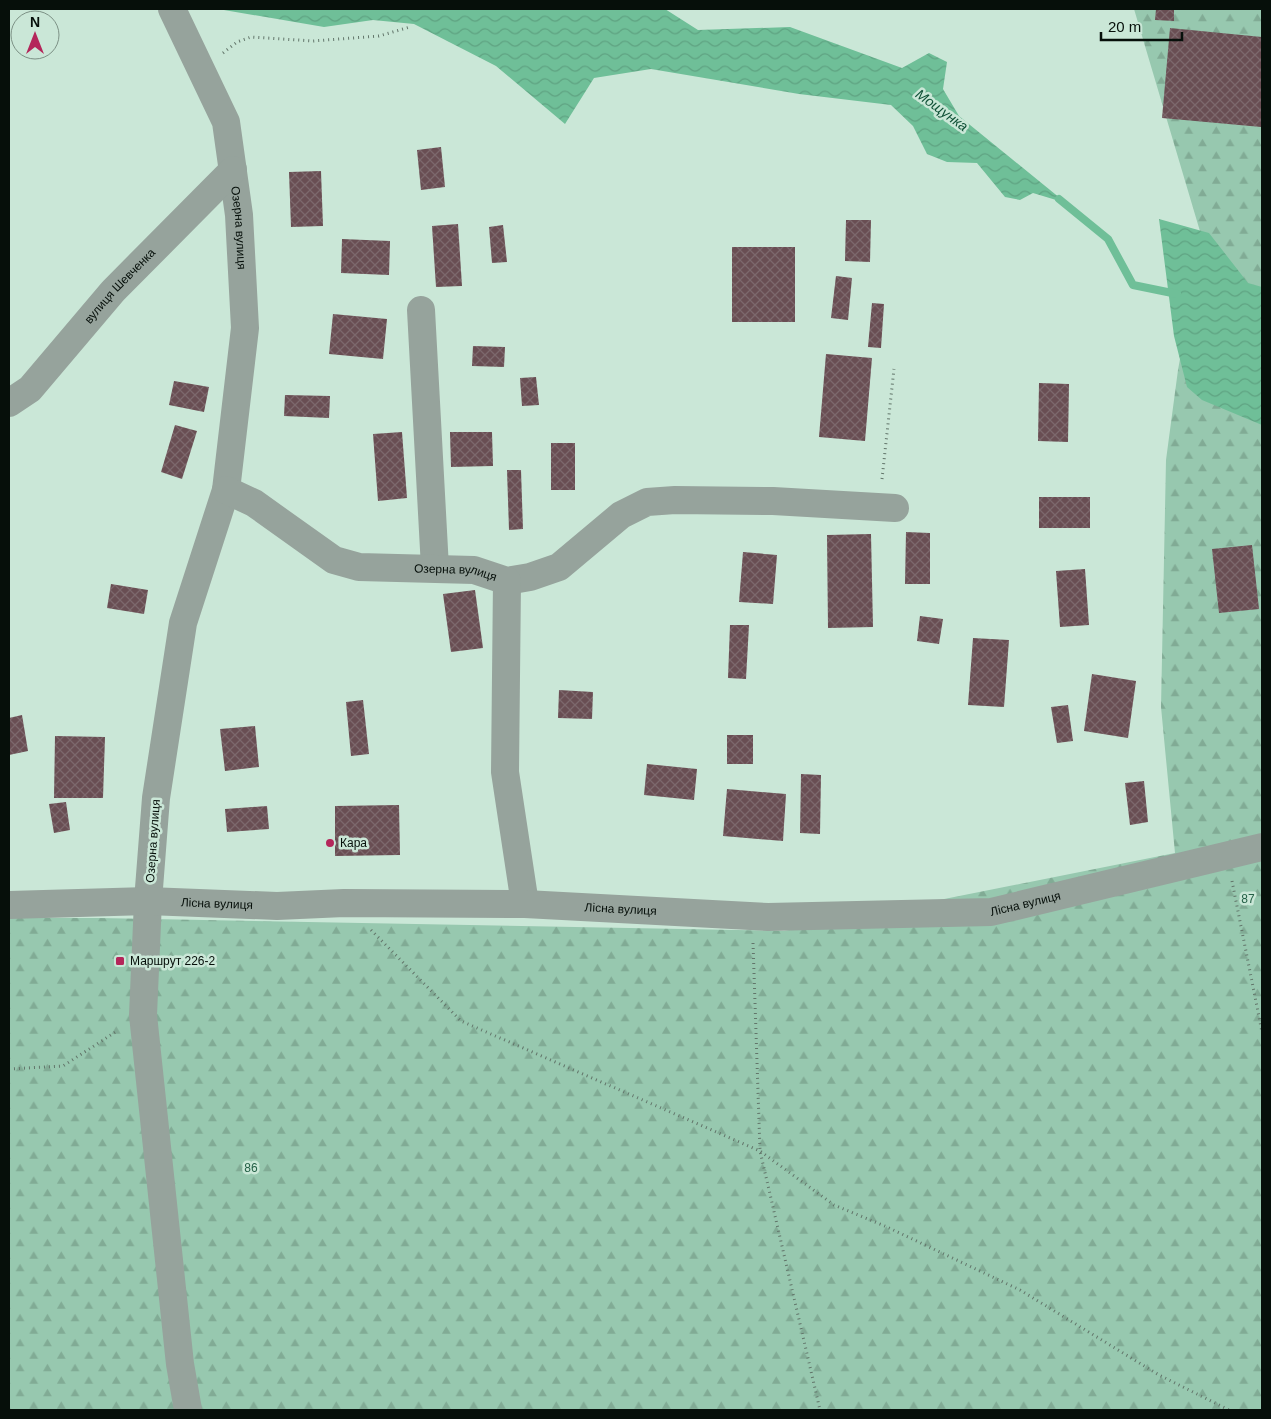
<svg xmlns="http://www.w3.org/2000/svg" width="1271" height="1419" viewBox="0 0 1271 1419" font-family="Helvetica,sans-serif">
	<style>
		.forest { fill: url(#forest-firs) }
		.water { fill: url(#water-waves) }
		.lines { fill: none; stroke-linecap: round; stroke-linejoin: round }
		.stream { stroke: #6fbf98; stroke-width: 8 }
		.building { fill: url(#building-cross-hatch) }
		.path { stroke: #62756a; stroke-width: 3; stroke-dasharray: 1 4; stroke-linecap: butt }
		.minor { stroke: #96a39c; stroke-width: 28 }
		.poi-dot { fill: #b4265a; stroke: #cae7d7; stroke-width: 2 }
		.labels { text-anchor: middle; stroke-width: 5; stroke-linejoin: round; paint-order: stroke }
		.street-label { font-size: 12px; fill: #060f0a; stroke: #cae7d7 }
		.poi-label { font-size: 12px; fill: #060f0a; stroke: #cae7d7; text-anchor: start }
		.park-label { font-size: 12px; fill: #246046; stroke: #cae7d7 }
		.water-label { font-size: 14px; font-style: italic; fill: #0f5036; stroke: #cae7d7 }
	</style>
	<defs>
		<pattern id="forest-firs" width="22" height="20" patternUnits="userSpaceOnUse" patternTransform="scale(1.25)"><rect width="22" height="20" fill="#97c8af"/><path d="M5 1l3.5 6h-7zM16 11l3.5 6h-7z" fill="#81ab95"/></pattern>
		<pattern id="water-waves" width="16" height="10" patternUnits="userSpaceOnUse" patternTransform="scale(1.25)"><rect width="16" height="10" fill="#6fbf98"/><path d="M0 5q4-4 8 0t8 0" fill="none" stroke="#5fa382"/></pattern>
		<pattern id="building-cross-hatch" width="8" height="8" patternUnits="userSpaceOnUse" patternTransform="scale(1.25)"><rect width="8" height="8" fill="#694e53"/><path d="M0 0l8 8M0 8l8-8" fill="none" stroke="#7c686c"/></pattern>
	</defs>
	<rect width="100%" height="100%" fill="#cae7d7"/>
	<path class="forest" d="M 1134,9 L 1262,9 L 1262,1410 L 9,1410 L 9,918 L 99,918 L 784,931 L 1175,853 L 1161,707 L 1166,460 L 1178,370 L 1202,238 Z"/>
	<g class="water">
		<path d="M 218,9 L 665,9 L 698,30 L 790,27 L 902,68 L 929,53 L 947,62 L 943,89 L 959,116 L 1066,203 L 1033,193 L 1020,200 L 1005,197 L 977,163 L 947,162 L 927,154 L 913,126 L 891,105 L 799,94 L 651,69 L 594,78 L 565,124 L 496,66 L 414,24 L 373,20 L 324,27 Z"/>
		<path d="M 1159,219 L 1209,233 L 1248,283 L 1262,287 L 1262,425 L 1202,400 L 1187,387 L 1174,336 Z"/>
	</g>
	<g class="lines">
		<path class="stream" d="M 1059,199 L 1108,239 L 1133,285 L 1177,294"/>
	</g>
	<g class="building">
		<path d="M 1156,9 L 1174,9 L 1174,21 L 1155,20 Z"/>
		<path d="M 1170,28 L 1262,37 L 1261,127 L 1162,118 Z"/>
		<path d="M 441,147 L 445,187 L 421,190 L 417,150 Z"/>
		<path d="M 321,171 L 323,226 L 291,227 L 289,172 Z"/>
		<path d="M 846,220 L 871,220 L 870,262 L 845,261 Z"/>
		<path d="M 458,224 L 462,286 L 436,287 L 432,226 Z"/>
		<path d="M 503,225 L 507,262 L 492,263 L 489,227 Z"/>
		<path d="M 342,239 L 390,241 L 389,275 L 341,273 Z"/>
		<rect x="732" y="247" width="63" height="75"/>
		<path d="M 836,276 L 852,278 L 848,320 L 831,318 Z"/>
		<path d="M 872,303 L 884,304 L 881,348 L 868,347 Z"/>
		<path d="M 333,314 L 387,319 L 383,359 L 329,354 Z"/>
		<path d="M 473,346 L 505,347 L 504,367 L 472,366 Z"/>
		<path d="M 826,354 L 872,358 L 865,441 L 819,437 Z"/>
		<path d="M 536,377 L 539,405 L 522,406 L 520,378 Z"/>
		<path d="M 174,381 L 209,387 L 204,412 L 169,405 Z"/>
		<path d="M 1039,383 L 1069,384 L 1068,442 L 1038,441 Z"/>
		<path d="M 285,395 L 330,396 L 329,418 L 284,416 Z"/>
		<path d="M 175,425 L 197,431 L 182,479 L 161,472 Z"/>
		<path d="M 402,432 L 407,498 L 378,501 L 373,434 Z"/>
		<path d="M 450,432 L 492,432 L 493,466 L 451,467 Z"/>
		<rect x="551" y="443" width="24" height="47"/>
		<path d="M 507,470 L 521,470 L 523,529 L 509,530 Z"/>
		<rect x="1039" y="497" width="51" height="31"/>
		<path d="M 906,532 L 930,533 L 930,584 L 905,584 Z"/>
		<path d="M 871,534 L 873,627 L 828,628 L 827,535 Z"/>
		<path d="M 1252,545 L 1259,609 L 1219,613 L 1212,549 Z"/>
		<path d="M 743,552 L 777,555 L 773,604 L 739,602 Z"/>
		<path d="M 1085,569 L 1089,625 L 1060,627 L 1056,571 Z"/>
		<path d="M 111,584 L 148,590 L 144,614 L 107,608 Z"/>
		<path d="M 475,590 L 483,648 L 451,652 L 443,594 Z"/>
		<path d="M 920,616 L 943,619 L 939,644 L 917,641 Z"/>
		<path d="M 730,625 L 749,625 L 746,679 L 728,678 Z"/>
		<path d="M 973,638 L 1009,640 L 1004,707 L 968,705 Z"/>
		<path d="M 1092,674 L 1136,681 L 1128,738 L 1084,731 Z"/>
		<path d="M 559,690 L 593,692 L 592,719 L 558,718 Z"/>
		<path d="M 363,700 L 369,754 L 351,756 L 346,702 Z"/>
		<path d="M 1068,705 L 1073,741 L 1057,743 L 1051,707 Z"/>
		<path d="M 22,715 L 28,751 L 9,755 L 9,718 Z"/>
		<path d="M 255,726 L 259,767 L 225,771 L 220,729 Z"/>
		<rect x="727" y="735" width="26" height="29"/>
		<path d="M 55,736 L 105,737 L 103,798 L 54,798 Z"/>
		<path d="M 647,764 L 697,769 L 694,800 L 644,795 Z"/>
		<path d="M 801,774 L 821,775 L 820,834 L 800,833 Z"/>
		<path d="M 1144,781 L 1148,822 L 1130,825 L 1125,783 Z"/>
		<path d="M 727,789 L 786,794 L 783,841 L 723,836 Z"/>
		<path d="M 66,802 L 70,830 L 54,833 L 49,804 Z"/>
		<path d="M 399,805 L 400,855 L 335,856 L 335,806 Z"/>
		<path d="M 267,806 L 269,829 L 227,832 L 225,809 Z"/>
	</g>
	<g class="lines">
		<g class="path">
			<path d="M 223,53 L 237,42 L 251,37 L 313,41 L 379,36 L 410,27"/>
			<path d="M 882,479 L 894,369"/>
			<path d="M 1232,881 L 1262,1032"/>
			<path d="M 371,930 L 461,1021 L 760,1151 L 834,1205 L 887,1227 L 1020,1290 L 1159,1375 L 1229,1410"/>
			<path d="M 753,943 L 760,1151 L 820,1410"/>
			<path d="M 9,1069 L 63,1066 L 117,1031"/>
		</g>
		<g class="minor">
			<path id="s1" d="M 172,9 L 226,122 L 239,215 L 245,328 L 226,490 L 183,623 L 156,798 L 148,901 L 143,1015 L 180,1364 L 188,1410"/>
			<path d="M 421,310 L 435,568"/>
			<path id="s2" d="M 9,403 L 30,389 L 113,291 L 233,170"/>
			<path id="s3" d="M 226,490 L 254,503 L 334,560 L 359,567 L 474,570 L 507,581 L 530,577 L 559,567 L 621,515 L 647,502 L 675,500 L 773,501 L 895,508"/>
			<path d="M 507,581 L 505,772 L 525,904"/>
			<path id="s4" d="M 9,905 L 148,901 L 277,906 L 344,903 L 525,904 L 768,917 L 991,912 L 1262,847"/>
		</g>
	</g>
	<g class="poi-dot">
		<circle cx="330" cy="843" r="5"/>
		<rect x="115" y="956" width="10" height="10" rx="2.5"/>
	</g>
	<g class="labels">
		<g class="street-label">
			<text dy="4" stroke="none"><textPath href="#s1" startOffset="232">Озерна вулиця</textPath></text>
			<text dy="4" stroke="none"><textPath href="#s2" startOffset="162">вулиця Шевченка</textPath></text>
			<text dy="4" stroke="none"><textPath href="#s3" startOffset="252">Озерна вулиця</textPath></text>
			<text transform="translate(153 841) rotate(-86)" y="4">Озерна вулиця</text>
			<text dy="4" stroke="none"><textPath href="#s4" startOffset="1018">Лісна вулиця</textPath></text>
			<text dy="4" stroke="none"><textPath href="#s4" startOffset="208">Лісна вулиця</textPath></text>
			<text dy="4" stroke="none"><textPath href="#s4" startOffset="612">Лісна вулиця</textPath></text>
		</g>
		<g class="poi-label">
			<text x="340" y="847">Кара</text>
			<text x="130" y="965">Маршрут 226-2</text>
		</g>
		<g class="park-label">
			<text x="1248" y="903">87</text>
			<text x="251" y="1172">86</text>
		</g>
		<g class="water-label">
			<text transform="translate(942 110) rotate(36)" y="5">Мощунка</text>
		</g>
	</g>
	<rect width="1271" height="1419" fill="none" stroke="#060f0a" stroke-width="20"/>
	<g transform="translate(35 35)"><circle r="24" fill="#cae7d7" stroke="#7c9185"/>
	<path d="M0-4L9 19L0 12L-9 19Z" fill="#b4265a"/>
	<text y="-8" font-size="14" font-weight="bold" text-anchor="middle" fill="#060f0a">N</text>
	</g>
	<path d="M1101 32v8h81v-8" fill="none" stroke="#060f0a" stroke-width="2.5"/>
	<text x="1108" y="32" font-size="15" fill="#060f0a" stroke="#cae7d7" stroke-width="4" paint-order="stroke">20 m</text>
</svg>
